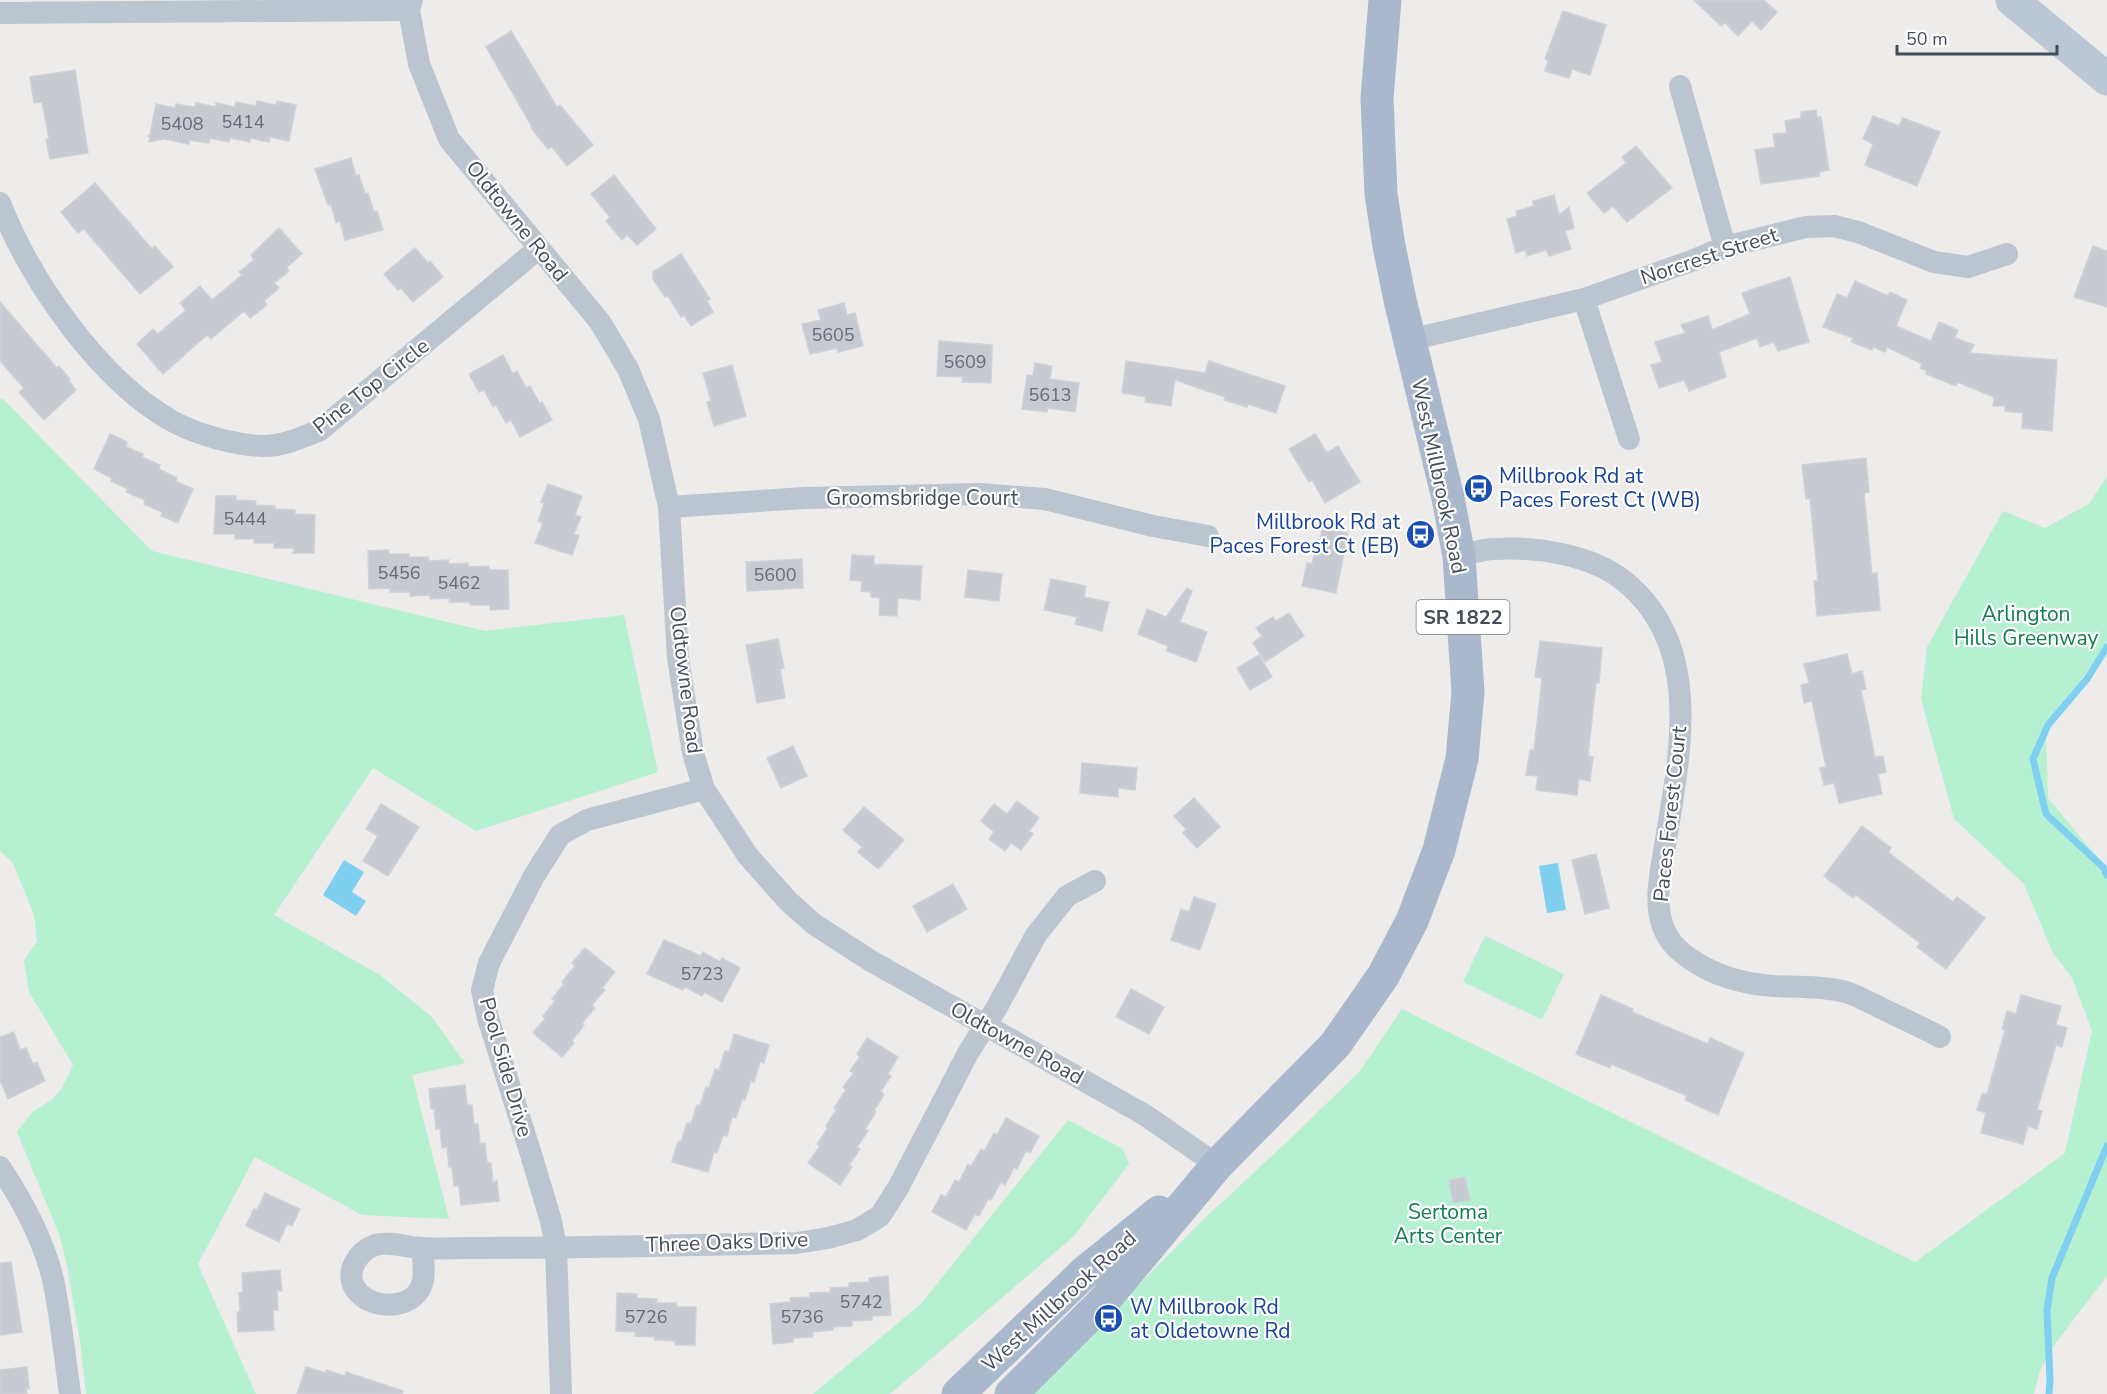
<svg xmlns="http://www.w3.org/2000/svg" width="2107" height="1394" viewBox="0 0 2107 1394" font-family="'Nunito Sans',sans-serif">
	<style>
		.green { fill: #b5f0d0 }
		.water { fill: #7fd0f0 }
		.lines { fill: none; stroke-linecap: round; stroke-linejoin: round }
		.stream { stroke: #7fd0f0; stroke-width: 7 }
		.building { fill: #c8cad1; stroke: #cfd1d8; stroke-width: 1.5 }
		.minor { stroke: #bbc5cf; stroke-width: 22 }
		.secondary { stroke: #bcc7d6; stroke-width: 33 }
		.primary { stroke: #a9b8cd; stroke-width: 33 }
		.labels { text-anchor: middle; stroke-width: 4.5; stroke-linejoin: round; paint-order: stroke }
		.number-label { font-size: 18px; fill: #646c77 }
		.shield { fill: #fff; stroke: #7b828b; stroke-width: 1.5 }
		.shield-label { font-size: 20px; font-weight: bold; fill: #434d59 }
		.street-label { font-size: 21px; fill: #434d59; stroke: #fff }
		.transit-label { font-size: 21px; fill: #164399; stroke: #fff; text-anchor: start }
		.park-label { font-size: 21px; fill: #117d4f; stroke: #fff }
	</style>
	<rect width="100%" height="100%" fill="#eeebeb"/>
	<g class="green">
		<path d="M 2,398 L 152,551 L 485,631 L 624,615 L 658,772 L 476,831 L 373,768 L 274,915 L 380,975 L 432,1017 L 465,1063 L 412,1075 L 449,1219 L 362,1215 L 255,1157 L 198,1264 L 256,1394 L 86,1394 L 80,1341 L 67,1265 L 59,1234 L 17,1132 L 32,1112 L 53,1099 L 62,1088 L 73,1065 L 29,992 L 24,961 L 37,941 L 34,915 L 13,863 L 0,851 L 0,400 Z"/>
		<path d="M 2107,476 L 2107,642 L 2046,732 L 2048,798 L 2107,869 L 2107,1276 L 2052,1348 L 2040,1370 L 2034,1394 L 1030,1394 L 1205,1218 L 1289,1140 L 1360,1071 L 1402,1009 L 1915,1262 L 2065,1153 L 2092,1031 L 2072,978 L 2053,953 L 2024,884 L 1954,819 L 1921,699 L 1927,647 L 2003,511 L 2045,528 L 2089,504 Z"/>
		<path d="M 1485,936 L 1564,974 L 1542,1020 L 1463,982 Z"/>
		<path d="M 1068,1120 L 1123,1149 L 1129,1164 L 1074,1236 L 890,1394 L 813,1394 L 921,1304 Z"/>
	</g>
	<g class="water">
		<path d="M 344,860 L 364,872 L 352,892 L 366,901 L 356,916 L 323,895 Z"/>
		<path d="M 1558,863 L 1566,910 L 1547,913 L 1539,866 Z"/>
	</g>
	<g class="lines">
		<g class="stream">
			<path d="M 2107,647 L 2087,679 L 2048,725 L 2033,759 L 2046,814 L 2104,868 L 2107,875"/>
			<path d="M 2049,1394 L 2050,1380 L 2047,1310 L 2052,1278 L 2107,1146"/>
		</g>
	</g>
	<g class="building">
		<path d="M 1694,0 L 1764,0 L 1777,12 L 1761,30 L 1752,21 L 1738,36 L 1725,23 L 1721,26 Z"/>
		<path d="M 1563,11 L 1606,25 L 1590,75 L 1572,69 L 1569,78 L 1545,71 L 1548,61 L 1545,59 Z"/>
		<path d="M 511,31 L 557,107 L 560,105 L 593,145 L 567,166 L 552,147 L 548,149 L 531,128 L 532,127 L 486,47 Z"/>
		<path d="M 75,70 L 88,153 L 50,159 L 46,139 L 49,139 L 42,102 L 34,103 L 30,77 Z"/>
		<path d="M 257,101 L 276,105 L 277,101 L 296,105 L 289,141 L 270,137 L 269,142 L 250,138 L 250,142 L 230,138 L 229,142 L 210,138 L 209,143 L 189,140 L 189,144 L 164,139 L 149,142 L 150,137 L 148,136 L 150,135 L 156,104 L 175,108 L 176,104 L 195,107 L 196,103 L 216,107 L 216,103 L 235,107 L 236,102 L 256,106 Z"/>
		<path d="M 1816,110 L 1817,117 L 1821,117 L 1829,170 L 1820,172 L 1819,176 L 1761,184 L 1755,150 L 1775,147 L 1773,134 L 1787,133 L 1785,121 L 1801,118 L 1801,112 Z"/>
		<path d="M 1873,116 L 1899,126 L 1903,118 L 1940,132 L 1917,186 L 1865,165 L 1873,144 L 1863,139 Z"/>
		<path d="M 1636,146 L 1672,188 L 1627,222 L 1613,206 L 1604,213 L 1587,193 L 1626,163 L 1622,157 Z"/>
		<path d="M 351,158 L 356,176 L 359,175 L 365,194 L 368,193 L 374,212 L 377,211 L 383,230 L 345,240 L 340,221 L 336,223 L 331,204 L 328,205 L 315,169 Z"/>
		<path d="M 614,175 L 656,229 L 637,245 L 627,235 L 622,240 L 606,221 L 610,217 L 591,194 Z"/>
		<path d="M 95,183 L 152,249 L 155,246 L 173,267 L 140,294 L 84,229 L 78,233 L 61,212 Z"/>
		<path d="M 1554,195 L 1559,215 L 1569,207 L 1574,228 L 1565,231 L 1571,249 L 1549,256 L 1546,250 L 1527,256 L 1525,250 L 1516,253 L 1507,219 L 1517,216 L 1516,211 L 1534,206 L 1533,201 Z"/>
		<path d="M 279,228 L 302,254 L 287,267 L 289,271 L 274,283 L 279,288 L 264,301 L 267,305 L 250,318 L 244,311 L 211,339 L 207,335 L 163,374 L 137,344 L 153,329 L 158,334 L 186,310 L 180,303 L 200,286 L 212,300 L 242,275 L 239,272 L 254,260 L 251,255 Z"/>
		<path d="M 2093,246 L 2107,251 L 2107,307 L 2074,297 Z"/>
		<path d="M 415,248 L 428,263 L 430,261 L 443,277 L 413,302 L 401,288 L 398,290 L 384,274 Z"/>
		<path d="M 681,254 L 710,299 L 707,301 L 713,312 L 691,326 L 684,315 L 681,317 L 668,296 L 665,297 L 653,279 L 653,272 Z"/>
		<path d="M 1790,277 L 1809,342 L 1778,351 L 1774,342 L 1760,347 L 1757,338 L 1719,352 L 1726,377 L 1689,391 L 1684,380 L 1659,388 L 1651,365 L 1662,362 L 1655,342 L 1685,333 L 1681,325 L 1708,316 L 1712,330 L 1750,314 L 1742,293 Z"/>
		<path d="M 1855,281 L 1888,296 L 1890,292 L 1907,300 L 1896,326 L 1931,341 L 1939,322 L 1958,330 L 1955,338 L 1974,345 L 1970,353 L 2057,360 L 2052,431 L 2022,428 L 2023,413 L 2005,411 L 2005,406 L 1993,406 L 1994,397 L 1957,382 L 1956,386 L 1926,374 L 1927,371 L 1920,368 L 1922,364 L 1887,347 L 1885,352 L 1873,347 L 1872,350 L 1851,342 L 1853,338 L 1823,327 L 1837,294 L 1847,298 Z"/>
		<path d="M 0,302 L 57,368 L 59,366 L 70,379 L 69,381 L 76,390 L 44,420 L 19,392 L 24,388 L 0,361 Z"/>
		<path d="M 844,303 L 847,315 L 855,313 L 863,346 L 838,352 L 837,348 L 810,354 L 802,324 L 821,320 L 818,310 Z"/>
		<path d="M 939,341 L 992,345 L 991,383 L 962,382 L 963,377 L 937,376 Z"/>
		<path d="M 503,355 L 513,374 L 517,371 L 526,388 L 530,386 L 540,404 L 542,402 L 552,420 L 520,437 L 511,420 L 506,423 L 496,405 L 493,407 L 484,390 L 479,392 L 469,374 Z"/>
		<path d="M 1126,361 L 1205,373 L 1209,361 L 1285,386 L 1276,413 L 1248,404 L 1247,407 L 1224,400 L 1225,397 L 1175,380 L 1171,406 L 1145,402 L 1146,397 L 1122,393 Z"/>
		<path d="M 1035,363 L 1052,366 L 1050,379 L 1079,383 L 1075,412 L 1048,408 L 1047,412 L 1022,409 L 1027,375 L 1033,376 Z"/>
		<path d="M 732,365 L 746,416 L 714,426 L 707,402 L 711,401 L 703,373 Z"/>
		<path d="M 110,434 L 127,442 L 126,447 L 143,454 L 142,457 L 160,465 L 159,469 L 177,478 L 175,481 L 193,489 L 178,523 L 161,516 L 162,512 L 144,504 L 145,500 L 126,492 L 128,489 L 111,481 L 112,478 L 94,469 Z"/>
		<path d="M 1315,434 L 1327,453 L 1338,446 L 1360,482 L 1325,503 L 1312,480 L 1309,482 L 1289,449 Z"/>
		<path d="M 1866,458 L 1869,492 L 1864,493 L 1872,574 L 1877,573 L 1880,610 L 1817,616 L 1814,581 L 1818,581 L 1810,498 L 1806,499 L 1802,465 Z"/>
		<path d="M 548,484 L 582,496 L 575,515 L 581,517 L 574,534 L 579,536 L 572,555 L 535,543 L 543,523 L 538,521 L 544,503 L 541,502 Z"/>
		<path d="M 216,496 L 236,496 L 236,500 L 256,501 L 255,505 L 275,506 L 275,509 L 295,510 L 295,514 L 315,515 L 314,553 L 293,553 L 294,548 L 274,548 L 274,543 L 254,543 L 254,539 L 235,539 L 235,534 L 214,534 Z"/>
		<path d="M 1322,528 L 1348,533 L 1336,593 L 1302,586 L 1307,563 L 1312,564 L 1317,540 L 1320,541 Z"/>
		<path d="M 389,550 L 389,554 L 409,554 L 409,557 L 428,557 L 429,561 L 449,560 L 449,564 L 468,563 L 468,567 L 489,566 L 489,570 L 508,570 L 509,609 L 490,610 L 490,605 L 470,605 L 469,602 L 449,602 L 450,598 L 430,599 L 430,595 L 410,596 L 410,592 L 390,592 L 390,588 L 369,589 L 368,551 Z"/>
		<path d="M 852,555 L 874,556 L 874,564 L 922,566 L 920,600 L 898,598 L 897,616 L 879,615 L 880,598 L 871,597 L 871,592 L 861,591 L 862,581 L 850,580 Z"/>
		<path d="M 802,559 L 803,588 L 747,591 L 746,562 Z"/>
		<path d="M 968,570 L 1002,574 L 999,601 L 965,597 Z"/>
		<path d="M 1051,579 L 1086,586 L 1084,597 L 1109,602 L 1102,631 L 1075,624 L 1077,617 L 1044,610 Z"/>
		<path d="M 1187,588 L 1192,591 L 1180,622 L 1207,632 L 1196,662 L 1167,651 L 1168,646 L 1138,634 L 1147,609 L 1166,617 Z"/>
		<path d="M 1289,613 L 1304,636 L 1265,662 L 1253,643 L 1262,636 L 1256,628 L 1273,617 L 1276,621 Z"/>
		<path d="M 778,639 L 784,668 L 780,669 L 785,698 L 757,703 L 746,645 Z"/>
		<path d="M 1540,641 L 1602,648 L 1599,683 L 1596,683 L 1588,756 L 1593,757 L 1590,781 L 1579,779 L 1577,795 L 1536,790 L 1538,776 L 1526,775 L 1530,750 L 1534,750 L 1542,678 L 1535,677 Z"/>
		<path d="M 1847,654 L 1852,674 L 1862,671 L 1866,689 L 1861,690 L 1875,757 L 1883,756 L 1886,772 L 1878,774 L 1882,794 L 1839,803 L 1834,783 L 1824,785 L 1820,768 L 1826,767 L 1812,701 L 1804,703 L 1801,685 L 1809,683 L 1804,664 Z"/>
		<path d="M 1259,655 L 1272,677 L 1250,690 L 1237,668 Z"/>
		<path d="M 793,746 L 807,776 L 781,788 L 767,758 Z"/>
		<path d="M 1082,763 L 1137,768 L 1135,790 L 1118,788 L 1118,797 L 1080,793 Z"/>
		<path d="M 1194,798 L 1220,827 L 1197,848 L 1183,833 L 1186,829 L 1174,816 Z"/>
		<path d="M 1017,801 L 1039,818 L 1029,831 L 1033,834 L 1021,850 L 1011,843 L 1005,851 L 989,839 L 994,832 L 981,821 L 994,804 L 1007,814 Z"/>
		<path d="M 381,804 L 419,827 L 388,876 L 363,861 L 378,836 L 366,829 Z"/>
		<path d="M 864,807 L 904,840 L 878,869 L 858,852 L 862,847 L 843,830 Z"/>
		<path d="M 1862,826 L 1891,848 L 1888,852 L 1953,902 L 1957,897 L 1985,918 L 1946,969 L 1917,947 L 1920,943 L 1856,895 L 1853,898 L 1824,876 Z"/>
		<path d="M 1596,854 L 1609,908 L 1585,914 L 1572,860 Z"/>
		<path d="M 953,884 L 967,909 L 927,932 L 913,906 Z"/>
		<path d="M 1194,897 L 1216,904 L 1200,950 L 1171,940 L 1181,909 L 1189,912 Z"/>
		<path d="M 664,940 L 701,956 L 703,952 L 720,962 L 722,958 L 740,968 L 722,1002 L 704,992 L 702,996 L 685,987 L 683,990 L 647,974 Z"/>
		<path d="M 585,948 L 615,972 L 602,988 L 605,990 L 592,1005 L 595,1008 L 582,1023 L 584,1025 L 572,1041 L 574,1043 L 562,1057 L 533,1033 L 545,1019 L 543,1016 L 555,1001 L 552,999 L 564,984 L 562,982 L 575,966 L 572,963 Z"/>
		<path d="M 1131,989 L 1164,1007 L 1149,1034 L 1116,1017 Z"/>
		<path d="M 1601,995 L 1633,1009 L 1632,1012 L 1708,1044 L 1710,1038 L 1744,1053 L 1718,1115 L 1685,1100 L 1687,1096 L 1611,1064 L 1610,1068 L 1576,1054 Z"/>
		<path d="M 2021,995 L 2061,1006 L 2056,1025 L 2067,1028 L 2062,1047 L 2056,1045 L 2037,1110 L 2042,1111 L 2037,1129 L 2028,1126 L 2023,1144 L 1981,1133 L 1986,1113 L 1977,1110 L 1982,1093 L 1987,1094 L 2005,1030 L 2002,1029 L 2007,1011 L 2016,1014 Z"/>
		<path d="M 14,1032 L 20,1050 L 26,1048 L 33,1064 L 37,1062 L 45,1081 L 8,1099 L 0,1080 L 0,1037 Z"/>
		<path d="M 734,1034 L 769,1045 L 764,1063 L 760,1062 L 754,1082 L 751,1080 L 745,1100 L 742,1099 L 736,1118 L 732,1117 L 727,1136 L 723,1135 L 717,1153 L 714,1152 L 708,1172 L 672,1162 L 678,1141 L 681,1142 L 687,1123 L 691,1124 L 697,1105 L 700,1106 L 706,1087 L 709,1088 L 715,1069 L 719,1070 L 725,1051 L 729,1052 Z"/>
		<path d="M 867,1038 L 898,1057 L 888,1074 L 891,1076 L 881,1091 L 884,1095 L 874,1110 L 876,1112 L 865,1129 L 868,1131 L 857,1147 L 860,1149 L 849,1165 L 852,1167 L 840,1185 L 808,1163 L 820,1146 L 817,1144 L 828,1128 L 826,1126 L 836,1110 L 834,1108 L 846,1090 L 843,1087 L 854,1073 L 850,1071 L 860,1057 L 857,1054 Z"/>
		<path d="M 465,1085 L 467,1105 L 472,1105 L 474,1124 L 478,1124 L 480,1144 L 485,1143 L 487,1163 L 491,1163 L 493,1182 L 497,1181 L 499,1201 L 461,1205 L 459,1186 L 454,1186 L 452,1167 L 449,1167 L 447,1147 L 442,1148 L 440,1128 L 436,1129 L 434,1109 L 431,1109 L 429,1089 Z"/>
		<path d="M 1006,1118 L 1039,1136 L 1030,1153 L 1026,1151 L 1017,1169 L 1014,1167 L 1005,1185 L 1001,1182 L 991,1200 L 988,1199 L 979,1216 L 975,1214 L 966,1230 L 932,1212 L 941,1195 L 946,1197 L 955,1180 L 959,1182 L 968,1164 L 971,1166 L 981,1149 L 985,1150 L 994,1133 L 997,1135 Z"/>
		<path d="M 1465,1177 L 1470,1200 L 1453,1203 L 1449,1180 Z"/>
		<path d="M 265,1193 L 300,1209 L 292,1226 L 287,1224 L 279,1242 L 246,1226 L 254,1209 L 257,1210 Z"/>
		<path d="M 11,1262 L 22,1332 L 0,1335 L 0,1263 Z"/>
		<path d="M 280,1270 L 282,1291 L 277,1290 L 278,1310 L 273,1310 L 274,1330 L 238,1332 L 237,1312 L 240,1312 L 239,1293 L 243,1292 L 242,1273 Z"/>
		<path d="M 888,1276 L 891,1315 L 872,1316 L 872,1320 L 852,1321 L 852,1326 L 833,1327 L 833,1330 L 812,1332 L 813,1337 L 793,1338 L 793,1342 L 773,1344 L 770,1304 L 791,1302 L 790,1298 L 810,1297 L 810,1293 L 830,1292 L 830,1288 L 849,1287 L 849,1283 L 869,1282 L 869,1278 Z"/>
		<path d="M 617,1293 L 637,1294 L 637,1298 L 657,1299 L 656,1303 L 676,1303 L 677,1307 L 696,1307 L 695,1345 L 675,1345 L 675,1341 L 655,1340 L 655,1337 L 635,1336 L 636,1332 L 616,1331 Z"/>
		<path d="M 27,1367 L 29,1389 L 26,1388 L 27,1394 L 0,1394 L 0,1370 Z"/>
		<path d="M 306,1367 L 326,1373 L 326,1370 L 345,1376 L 346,1372 L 403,1391 L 402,1394 L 297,1394 Z"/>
	</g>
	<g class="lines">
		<g class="minor">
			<path d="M 412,0 L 409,10 L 419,64 L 449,139 L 600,322 L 628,369 L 649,419 L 669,507 L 678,658 L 693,753 L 704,789 L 748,856 L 789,902 L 814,924 L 871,961 L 1145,1115 L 1217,1165"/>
			<path d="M 0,13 L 409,10"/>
			<path d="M 1680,86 L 1725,247"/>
			<path d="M 0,203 C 30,280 99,380 172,421 C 195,434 238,446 264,446 C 284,446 303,437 320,430 L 538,249"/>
			<path d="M 1584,299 L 1629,439"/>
			<path d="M 1409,340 L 1584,299 L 1694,260 L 1725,247 L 1806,227 L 1834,226 L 1858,232 L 1934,262 L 1968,267 L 2007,254"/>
			<path d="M 669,507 L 805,498 L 980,494 L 1045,499 L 1153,526 L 1208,536"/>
			<path d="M 1459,556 C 1471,553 1483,549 1495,549 C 1536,546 1592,555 1624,581 C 1707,647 1678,762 1664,852 C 1659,880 1652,915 1670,940 C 1675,948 1682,953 1689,958 C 1714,976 1745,984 1774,986 C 1798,987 1823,986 1846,992 C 1856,995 1866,1001 1875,1005 C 1897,1016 1919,1026 1940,1037"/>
			<path d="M 0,1167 C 24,1203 45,1242 54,1284 C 61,1320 65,1358 70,1394"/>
			<path d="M 422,1248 C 423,1258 425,1270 423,1280 C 418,1309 374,1312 357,1291 C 343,1274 357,1252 375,1245 C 387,1241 407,1247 420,1248 C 435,1249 450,1248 465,1248 C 576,1248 686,1245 797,1243 L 828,1238 L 857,1230 L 880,1216 L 898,1188 L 968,1053 L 997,1007 L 1036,935 L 1067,896 L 1095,881"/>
			<path d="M 561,1394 L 556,1247 L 551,1221 L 530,1151 L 488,1018 L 482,990 L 489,963 L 534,876 L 560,835 L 587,820 L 704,789"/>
		</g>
		<path class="secondary" d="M 2012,0 L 2107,79"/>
		<g class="primary">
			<path d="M 958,1394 L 1086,1271 L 1159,1212"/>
			<path d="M 1011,1394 L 1102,1303 L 1217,1165 L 1335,1045 L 1383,976 L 1412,921 L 1439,850 L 1462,759 L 1468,692 L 1459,556 L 1448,498 L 1400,300 L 1389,246 L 1381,194 L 1377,98 L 1385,0"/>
		</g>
	</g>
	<defs>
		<symbol id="bus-disc" viewBox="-11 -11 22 22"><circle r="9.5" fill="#1a4fb4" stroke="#fff"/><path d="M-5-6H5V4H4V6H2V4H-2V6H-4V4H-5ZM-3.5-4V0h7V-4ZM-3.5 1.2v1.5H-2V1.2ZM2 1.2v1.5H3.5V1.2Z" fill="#fff"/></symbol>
	</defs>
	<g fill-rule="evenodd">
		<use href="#bus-disc" x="1462" y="472" width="33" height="33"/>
		<use href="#bus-disc" x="1404" y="518" width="33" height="33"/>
		<use href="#bus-disc" x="1092" y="1302" width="33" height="33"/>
	</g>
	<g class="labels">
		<g class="number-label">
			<text x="243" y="128">5414</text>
			<text x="182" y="130">5408</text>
			<text x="833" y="341">5605</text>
			<text x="965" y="368">5609</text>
			<text x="1050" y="401">5613</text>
			<text x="245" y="525">5444</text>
			<text x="399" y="579">5456</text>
			<text x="775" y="581">5600</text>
			<text x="459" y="589">5462</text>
			<text x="702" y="980">5723</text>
			<text x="861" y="1308">5742</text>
			<text x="646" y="1323">5726</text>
			<text x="802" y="1323">5736</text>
		</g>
		<rect class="shield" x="1416.5" y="600" width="93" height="34" rx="4.5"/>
		<g class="shield-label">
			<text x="1463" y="624">SR 1822</text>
		</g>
		<g class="street-label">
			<text transform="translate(517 221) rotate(51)" y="7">Oldtowne Road</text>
			<text transform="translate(1709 256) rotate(-18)" y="7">Norcrest Street</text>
			<text transform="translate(371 386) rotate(-38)" y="7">Pine Top Circle</text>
			<text transform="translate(1439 476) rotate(78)" y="7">West Millbrook Road</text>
			<text x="922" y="505">Groomsbridge Court</text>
			<text transform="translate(686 680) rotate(83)" y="7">Oldtowne Road</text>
			<text transform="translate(1670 814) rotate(-84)" y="7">Paces Forest Court</text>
			<text transform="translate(1017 1043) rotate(29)" y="7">Oldtowne Road</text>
			<text transform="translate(506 1067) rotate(74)" y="7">Pool Side Drive</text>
			<text transform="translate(727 1242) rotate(-2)" y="7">Three Oaks Drive</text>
			<text transform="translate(1059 1301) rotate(-42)" y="7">West Millbrook Road</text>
		</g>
		<g class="transit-label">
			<text x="1499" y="483">Millbrook Rd at<tspan x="1499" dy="24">Paces Forest Ct (WB)</tspan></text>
			<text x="1400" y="529" text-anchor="end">Millbrook Rd at<tspan x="1400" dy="24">Paces Forest Ct (EB)</tspan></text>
			<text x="1130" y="1314">W Millbrook Rd<tspan x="1130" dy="24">at Oldetowne Rd</tspan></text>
		</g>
		<g class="park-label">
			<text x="2026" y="621">Arlington<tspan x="2026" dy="24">Hills Greenway</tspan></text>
			<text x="1448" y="1219">Sertoma<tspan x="1448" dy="24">Arts Center</tspan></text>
		</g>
	</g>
	<path d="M1897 45v9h160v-9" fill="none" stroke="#434d59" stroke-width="3"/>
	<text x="1906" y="45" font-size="18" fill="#434d59" stroke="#ffffff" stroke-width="4.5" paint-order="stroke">50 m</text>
</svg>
